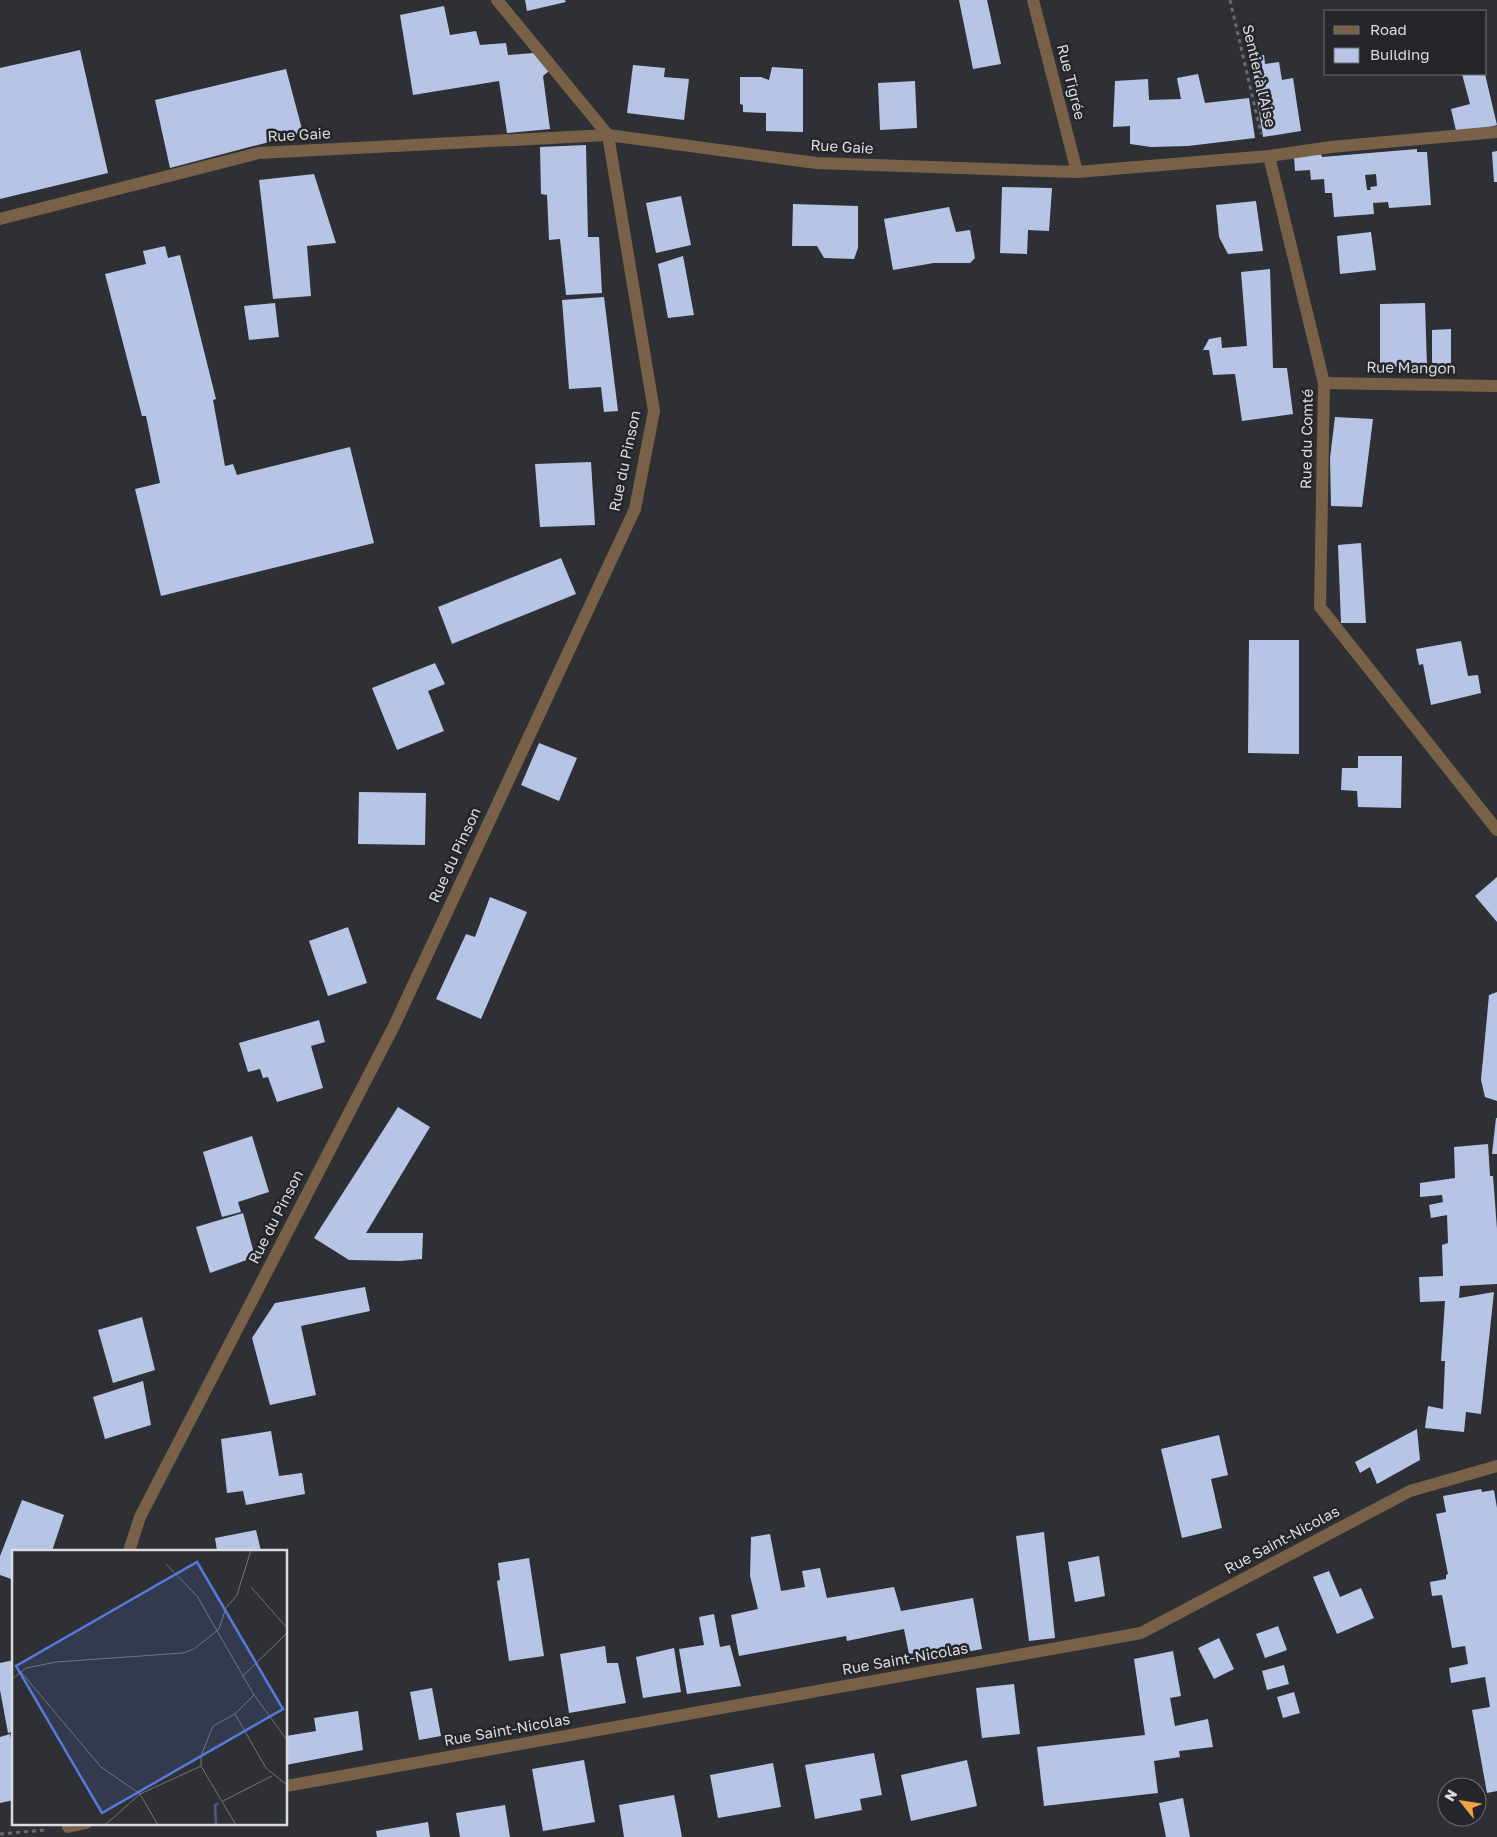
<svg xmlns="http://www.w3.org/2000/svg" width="1497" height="1837" viewBox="0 0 1497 1837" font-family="'Golos Text',sans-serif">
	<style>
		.building { fill: #b6c5e5; fill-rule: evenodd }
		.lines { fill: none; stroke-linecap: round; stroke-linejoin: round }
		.path { stroke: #696a6f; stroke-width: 3; stroke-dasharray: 4 4; stroke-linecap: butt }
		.minor { stroke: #796148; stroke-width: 12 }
		.labels { text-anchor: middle; stroke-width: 5; stroke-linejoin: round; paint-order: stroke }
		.street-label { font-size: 15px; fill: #dbdcdf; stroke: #24262b }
		.inset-river { fill: none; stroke: #4e5a76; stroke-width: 2.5 }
		.inset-road { fill: none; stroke: #737579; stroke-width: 1 }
		.view { fill: #5679da; fill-opacity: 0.15; stroke: #5679da; stroke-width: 2.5 }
		.inset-edge { fill: none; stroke: #dbdcdf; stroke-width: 2.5 }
	</style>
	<rect width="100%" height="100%" fill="#2e3035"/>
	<g class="building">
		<path d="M 525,0 L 565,0 L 566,2 L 527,11 Z"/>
		<path d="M 959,0 L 987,0 L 1001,64 L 973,69 Z"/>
		<path d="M 444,6 L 450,35 L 476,31 L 480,45 L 506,43 L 508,55 L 534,53 L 549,71 L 543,76 L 550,129 L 507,133 L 499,81 L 413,95 L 400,15 Z"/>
		<path d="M 80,50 L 108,173 L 0,199 L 0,68 Z"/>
		<path d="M 1258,50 L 1259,56 L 1264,55 L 1265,64 L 1279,62 L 1282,80 L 1293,78 L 1301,131 L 1263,137 L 1250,51 Z"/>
		<path d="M 633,65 L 665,68 L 664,77 L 689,79 L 684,120 L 627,113 Z"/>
		<path d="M 772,67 L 803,69 L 803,132 L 766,131 L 766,113 L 743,112 L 743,105 L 740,104 L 740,77 L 761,77 L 769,80 Z"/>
		<path d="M 286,69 L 303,133 L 170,168 L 155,100 Z"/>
		<path d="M 1198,74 L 1205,103 L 1249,98 L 1255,138 L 1188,146 L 1151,147 L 1130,144 L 1130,126 L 1113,127 L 1115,81 L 1148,79 L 1149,100 L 1181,99 L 1177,78 Z"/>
		<path d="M 1462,74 L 1485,74 L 1497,125 L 1457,135 L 1451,109 L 1470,104 Z"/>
		<path d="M 915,81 L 917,128 L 880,130 L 878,83 Z"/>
		<path d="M 586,145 L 588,237 L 599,237 L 602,293 L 566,295 L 560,239 L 549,240 L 547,195 L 541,194 L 540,147 Z"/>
		<path d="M 1417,149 L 1417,152 L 1427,152 L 1431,205 L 1389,208 L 1388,202 L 1373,203 L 1374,214 L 1334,217 L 1332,193 L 1325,193 L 1324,179 L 1311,180 L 1310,170 L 1295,171 L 1294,157 L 1321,154 L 1322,157 ZM 1376,174 L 1377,186 L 1370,187 L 1371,190 L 1367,190 L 1365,175 Z"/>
		<path d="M 1497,151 L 1497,182 L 1494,182 L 1492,152 Z"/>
		<path d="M 314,174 L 336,243 L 307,246 L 311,296 L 273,299 L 259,180 Z"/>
		<path d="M 1002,187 L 1052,188 L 1049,231 L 1028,230 L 1027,254 L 1000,253 Z"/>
		<path d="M 681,196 L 691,245 L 656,253 L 646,203 Z"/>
		<path d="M 1256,201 L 1263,251 L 1228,254 L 1219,237 L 1216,205 Z"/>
		<path d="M 793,204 L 858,206 L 858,248 L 854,259 L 824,258 L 817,246 L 792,246 Z"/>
		<path d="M 949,207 L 956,232 L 970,230 L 975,258 L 970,263 L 934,263 L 893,270 L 884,219 Z"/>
		<path d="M 1371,232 L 1376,270 L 1340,274 L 1337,236 Z"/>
		<path d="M 165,246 L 168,258 L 180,255 L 216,399 L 213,400 L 225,466 L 233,464 L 237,475 L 350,447 L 374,543 L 161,596 L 135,489 L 160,483 L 146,416 L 142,416 L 105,274 L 146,264 L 143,251 Z"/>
		<path d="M 683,256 L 694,315 L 668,318 L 658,264 Z"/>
		<path d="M 1270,269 L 1273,368 L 1287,368 L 1293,414 L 1242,421 L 1235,374 L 1213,375 L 1209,350 L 1203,350 L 1209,339 L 1221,337 L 1222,348 L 1247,346 L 1241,272 Z"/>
		<path d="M 604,297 L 618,411 L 604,412 L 601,387 L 569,389 L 562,300 Z"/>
		<path d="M 275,303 L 279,337 L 249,340 L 244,306 Z"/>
		<path d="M 1425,303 L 1427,367 L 1380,367 L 1380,304 Z"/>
		<path d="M 1451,329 L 1451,367 L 1432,367 L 1432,330 Z"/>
		<path d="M 1335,417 L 1373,419 L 1362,507 L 1331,506 L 1330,458 Z"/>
		<path d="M 591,462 L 595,525 L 540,527 L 535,464 Z"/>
		<path d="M 1361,543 L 1366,623 L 1341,623 L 1338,545 Z"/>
		<path d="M 561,558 L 576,594 L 452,644 L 438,607 Z"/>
		<path d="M 1249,640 L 1299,640 L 1299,754 L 1248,753 Z"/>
		<path d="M 1461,641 L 1468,676 L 1478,675 L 1481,693 L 1431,705 L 1423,664 L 1419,665 L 1416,649 Z"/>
		<path d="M 435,663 L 445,684 L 428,691 L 444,731 L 397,750 L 372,688 Z"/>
		<path d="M 539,743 L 577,758 L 559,801 L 521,785 Z"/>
		<path d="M 1358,756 L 1402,756 L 1401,808 L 1358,807 L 1357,791 L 1341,790 L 1342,768 L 1358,768 Z"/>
		<path d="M 359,792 L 426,793 L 425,845 L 358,844 Z"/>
		<path d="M 1497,877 L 1497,922 L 1475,896 Z"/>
		<path d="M 490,897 L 527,912 L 481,1019 L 436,999 L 466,934 L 475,937 Z"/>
		<path d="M 348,927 L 367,983 L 328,996 L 309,941 Z"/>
		<path d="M 1497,992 L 1497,1101 L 1485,1097 L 1481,1080 L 1489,995 Z"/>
		<path d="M 319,1020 L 325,1042 L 311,1046 L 323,1088 L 277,1102 L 268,1077 L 263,1078 L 260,1069 L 248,1072 L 239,1043 Z"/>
		<path d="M 398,1107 L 430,1127 L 366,1233 L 423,1233 L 422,1259 L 401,1261 L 349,1260 L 314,1238 Z"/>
		<path d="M 1496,1118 L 1497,1118 L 1497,1154 L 1492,1154 Z"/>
		<path d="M 252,1136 L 269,1192 L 238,1202 L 241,1212 L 222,1217 L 203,1152 Z"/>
		<path d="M 1488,1144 L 1490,1176 L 1493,1176 L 1497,1229 L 1497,1284 L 1460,1286 L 1459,1298 L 1494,1292 L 1481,1414 L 1466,1412 L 1464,1432 L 1425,1428 L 1428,1406 L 1443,1409 L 1445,1361 L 1441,1361 L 1445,1301 L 1420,1302 L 1419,1277 L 1443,1276 L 1442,1245 L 1448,1243 L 1447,1215 L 1431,1218 L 1429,1205 L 1443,1202 L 1442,1195 L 1420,1197 L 1420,1183 L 1455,1178 L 1454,1147 Z"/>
		<path d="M 243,1213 L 255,1257 L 210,1273 L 196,1227 Z"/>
		<path d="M 365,1287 L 370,1311 L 301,1326 L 316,1395 L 270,1405 L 252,1338 L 275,1303 Z"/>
		<path d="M 142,1317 L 155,1370 L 113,1383 L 98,1330 Z"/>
		<path d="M 143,1381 L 151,1425 L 105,1439 L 93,1397 Z"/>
		<path d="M 1417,1429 L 1420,1460 L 1377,1484 L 1370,1467 L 1360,1473 L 1355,1462 Z"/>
		<path d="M 271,1431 L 279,1476 L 302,1473 L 305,1494 L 246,1505 L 243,1491 L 227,1493 L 221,1439 Z"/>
		<path d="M 1219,1435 L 1228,1475 L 1211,1479 L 1222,1528 L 1182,1538 L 1161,1449 Z"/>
		<path d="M 1481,1489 L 1482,1492 L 1494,1490 L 1497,1508 L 1497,1791 L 1487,1793 L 1472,1710 L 1490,1707 L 1485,1677 L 1451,1683 L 1449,1668 L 1468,1664 L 1465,1646 L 1452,1648 L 1442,1595 L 1432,1596 L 1430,1582 L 1446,1579 L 1446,1575 L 1448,1574 L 1436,1514 L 1446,1512 L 1443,1496 Z"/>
		<path d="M 22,1500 L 64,1515 L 52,1551 L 14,1551 L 14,1580 L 0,1575 L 0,1556 Z"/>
		<path d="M 256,1530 L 261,1551 L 217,1551 L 215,1538 Z"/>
		<path d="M 1044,1532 L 1055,1638 L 1029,1641 L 1016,1536 Z"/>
		<path d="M 770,1534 L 781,1591 L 805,1587 L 802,1571 L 820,1568 L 827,1598 L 894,1587 L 901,1611 L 973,1598 L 982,1649 L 961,1653 L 959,1645 L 909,1654 L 904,1629 L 847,1641 L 846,1636 L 739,1656 L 731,1615 L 758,1609 L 750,1576 L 751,1537 Z"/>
		<path d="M 1099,1556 L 1105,1596 L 1075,1602 L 1068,1562 Z"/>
		<path d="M 529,1558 L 544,1656 L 509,1661 L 497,1581 L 500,1580 L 498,1563 Z"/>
		<path d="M 1329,1571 L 1340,1597 L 1361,1588 L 1374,1618 L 1337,1634 L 1313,1577 Z"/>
		<path d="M 714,1614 L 720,1647 L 730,1645 L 741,1686 L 687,1694 L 679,1649 L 704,1645 L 699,1617 Z"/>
		<path d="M 1278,1626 L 1287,1650 L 1265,1658 L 1256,1634 Z"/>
		<path d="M 1219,1638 L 1234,1669 L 1214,1679 L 1198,1648 Z"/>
		<path d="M 605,1646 L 607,1663 L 618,1663 L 626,1703 L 569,1713 L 560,1654 Z"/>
		<path d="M 674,1648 L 681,1692 L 643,1698 L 636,1657 Z"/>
		<path d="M 1173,1651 L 1181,1696 L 1170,1698 L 1175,1726 L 1208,1719 L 1213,1747 L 1179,1751 L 1180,1757 L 1154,1761 L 1158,1793 L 1044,1806 L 1037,1747 L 1145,1735 L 1134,1659 Z"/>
		<path d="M 14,1660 L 14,1731 L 8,1733 L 0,1690 L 0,1663 Z"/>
		<path d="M 1284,1665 L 1289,1684 L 1267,1690 L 1262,1671 Z"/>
		<path d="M 1014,1684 L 1020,1734 L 982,1738 L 976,1688 Z"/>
		<path d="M 432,1688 L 441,1736 L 419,1740 L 410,1692 Z"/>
		<path d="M 1294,1692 L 1300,1713 L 1283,1718 L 1277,1697 Z"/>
		<path d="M 358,1711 L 363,1750 L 286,1765 L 286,1736 L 316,1731 L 314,1718 Z"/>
		<path d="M 10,1734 L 14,1751 L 14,1800 L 0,1803 L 0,1737 Z"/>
		<path d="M 874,1753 L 882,1795 L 860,1799 L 862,1810 L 815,1819 L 805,1765 Z"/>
		<path d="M 584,1760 L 595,1822 L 543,1831 L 532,1769 Z"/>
		<path d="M 967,1760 L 977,1806 L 911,1821 L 901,1775 Z"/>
		<path d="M 773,1763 L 781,1807 L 718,1818 L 710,1775 Z"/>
		<path d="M 674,1795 L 682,1837 L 624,1837 L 619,1805 Z"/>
		<path d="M 1183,1798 L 1190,1837 L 1166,1837 L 1159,1803 Z"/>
		<path d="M 505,1805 L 510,1837 L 460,1837 L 456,1813 Z"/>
		<path d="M 428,1822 L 430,1837 L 377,1837 L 376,1831 Z"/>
	</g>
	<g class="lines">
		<g class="path">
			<path d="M 1230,0 L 1261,134"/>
			<path d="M 0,1834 L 45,1830"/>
		</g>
		<g class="minor">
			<path d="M 1033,0 L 1077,172"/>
			<path d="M 1269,156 L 1331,147 L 1497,132"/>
			<path d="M 0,219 L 259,153 L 608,135 L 816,163 L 1077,172 L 1269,156 L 1324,383 L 1320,607 L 1497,830"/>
			<path d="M 1324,383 L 1497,386"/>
			<path d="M 129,1551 L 140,1517 L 394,1026 L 635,509 L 654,411 L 608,135 L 497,0"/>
			<path d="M 286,1786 L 1141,1633 L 1410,1491 L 1497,1466"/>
			<path d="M 68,1827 L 86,1823"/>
		</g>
	</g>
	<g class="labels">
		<g class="street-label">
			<text transform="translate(1259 76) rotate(77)" y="5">Sentier à l'Aise</text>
			<text transform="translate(1071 82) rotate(76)" y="5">Rue Tigrée</text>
			<text transform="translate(299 135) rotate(-3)" y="5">Rue Gaie</text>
			<text transform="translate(842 147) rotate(3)" y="5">Rue Gaie</text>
			<text transform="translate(1411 368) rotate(1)" y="5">Rue Mangon</text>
			<text transform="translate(1307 439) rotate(-89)" y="5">Rue du Comté</text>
			<text transform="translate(625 461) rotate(-78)" y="5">Rue du Pinson</text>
			<text transform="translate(455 855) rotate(-65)" y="5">Rue du Pinson</text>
			<text transform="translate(276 1217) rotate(-63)" y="5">Rue du Pinson</text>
			<text transform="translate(1282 1540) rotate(-28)" y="5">Rue Saint-Nicolas</text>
			<text transform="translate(905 1659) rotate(-10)" y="5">Rue Saint-Nicolas</text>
			<text transform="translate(507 1730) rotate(-10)" y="5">Rue Saint-Nicolas</text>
		</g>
	</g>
	<g transform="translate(12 1550)">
		<rect width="275" height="275" fill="#2e3035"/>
		<path class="inset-river" d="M 204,275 L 203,255 L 207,253"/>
		<path class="inset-road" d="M 154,14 L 185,46 L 242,145 L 223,164 L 201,176 L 189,206 L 189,216 L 224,275M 239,37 L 275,78M 9,122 L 89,217 L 128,244 L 146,275M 230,127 L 275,83M 0,129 L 14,118 L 44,112 L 171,103 L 182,99 L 207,79 L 214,58 L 225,45 L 239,0M 242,145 L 275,190M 223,164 L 254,218 L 275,235M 211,251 L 260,226M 93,275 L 128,244 L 189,216"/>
		<path class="view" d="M 185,12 L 271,159 L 90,263 L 4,116 Z"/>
		<rect width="275" height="275" class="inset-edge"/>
	</g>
	<rect x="1324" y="10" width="162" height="65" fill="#24262b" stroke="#6d6f73"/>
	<rect x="1334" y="26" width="25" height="8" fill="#796148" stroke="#6d6f73"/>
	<text x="1370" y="35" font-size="15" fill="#dbdcdf">Road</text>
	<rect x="1334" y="48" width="25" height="15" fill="#b6c5e5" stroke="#6d6f73"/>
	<text x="1370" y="60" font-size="15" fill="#dbdcdf">Building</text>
	<g transform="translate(1462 1802) rotate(300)"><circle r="24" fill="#24262b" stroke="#6d6f73"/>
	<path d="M0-4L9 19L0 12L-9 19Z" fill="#f3a442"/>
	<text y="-8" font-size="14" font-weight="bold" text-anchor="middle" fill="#dbdcdf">N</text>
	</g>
</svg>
